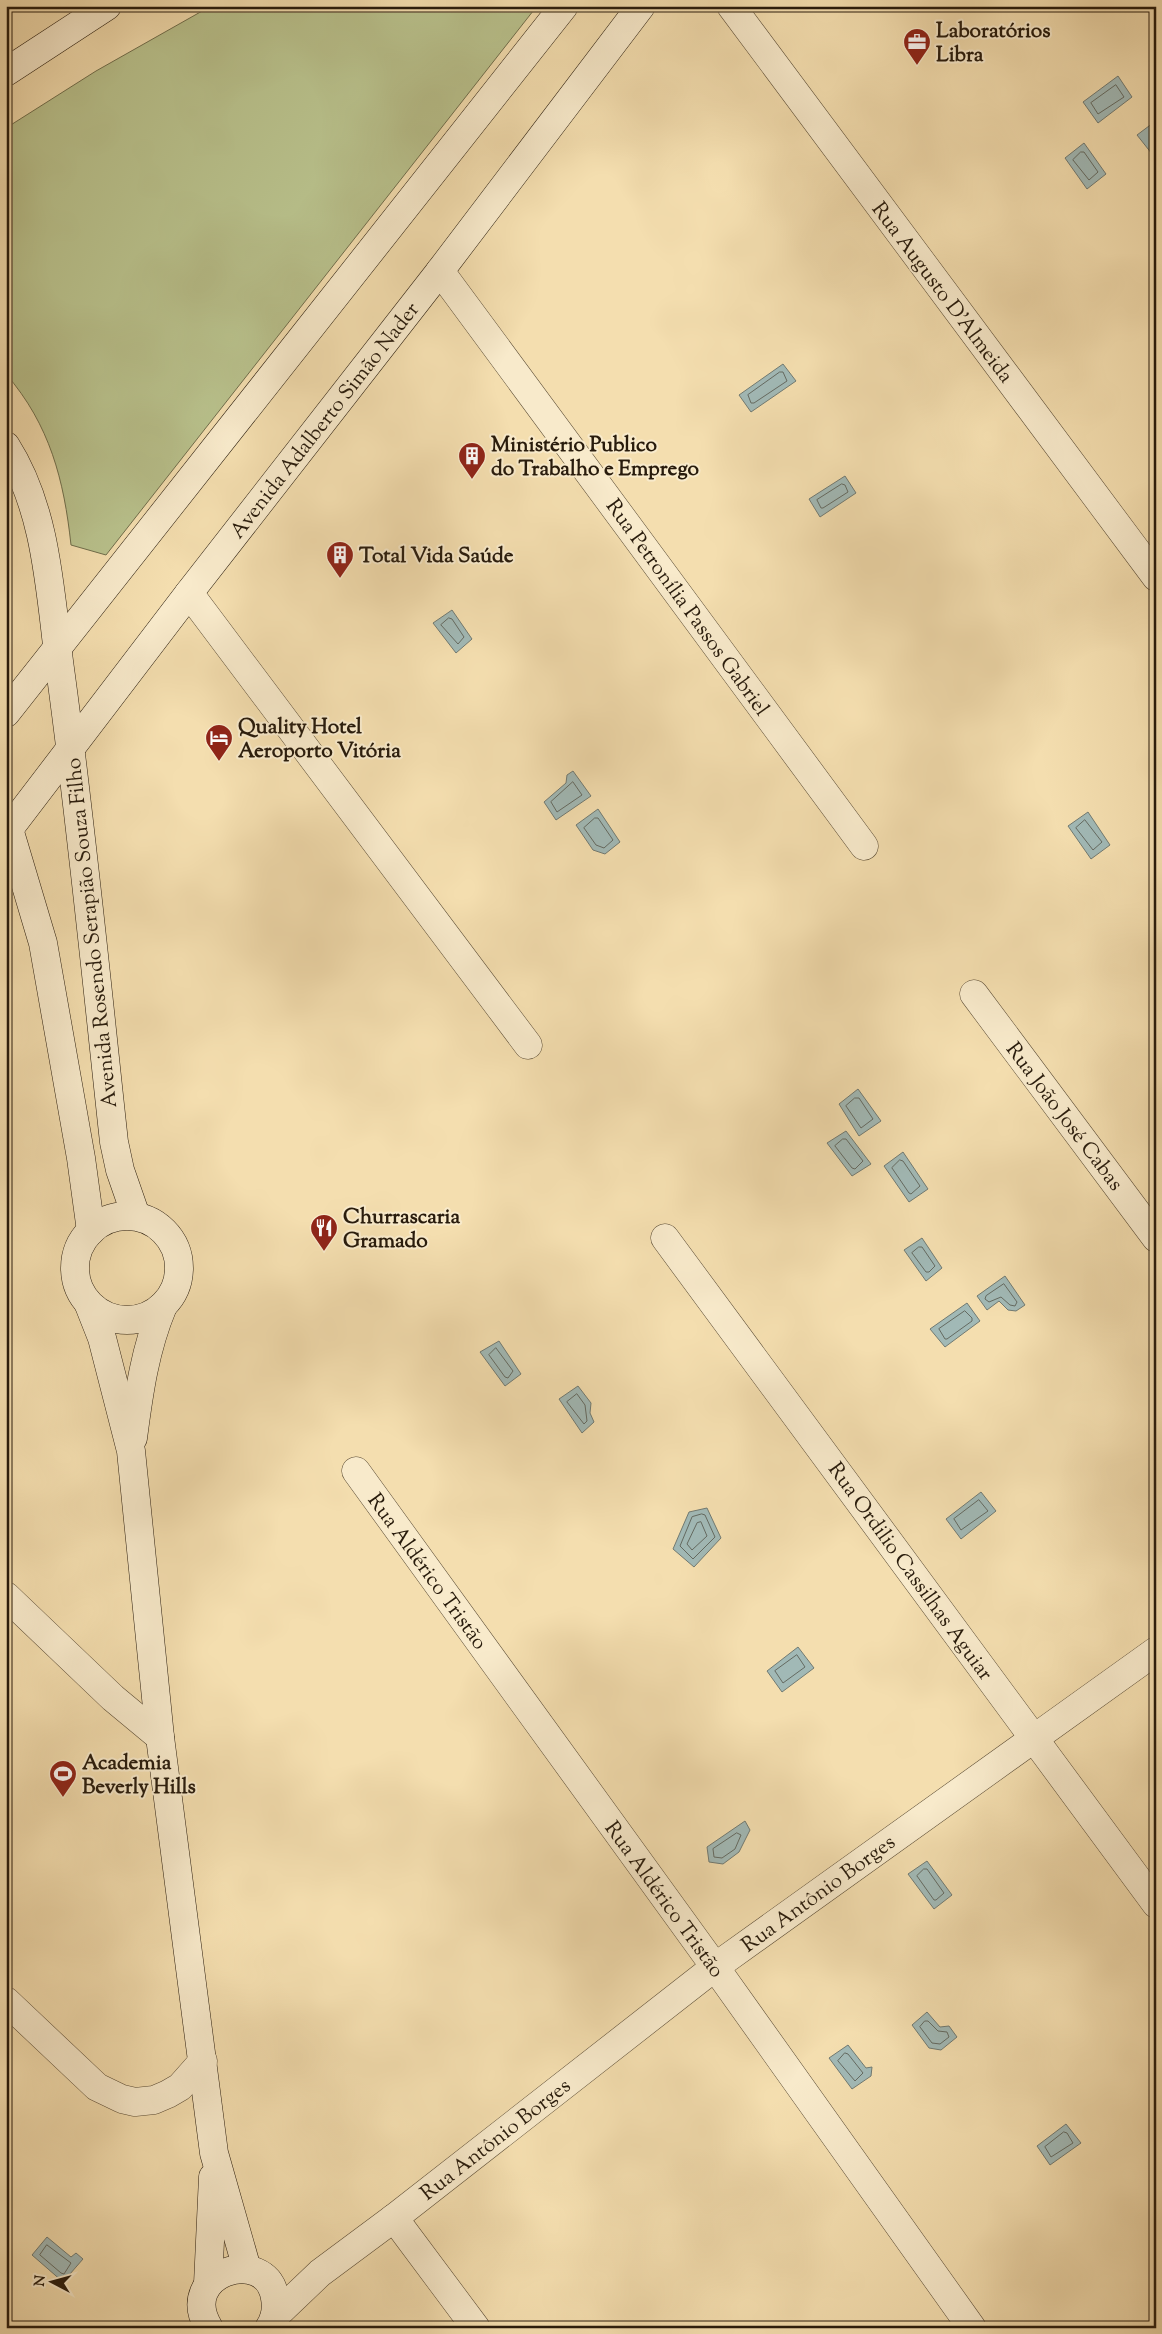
<svg xmlns="http://www.w3.org/2000/svg" width="1162" height="2334" viewBox="0 0 1162 2334" font-family="'Sorts Mill Goudy',serif">
	<style>
		.green { fill: #b9c28d; stroke: #706e4c }
		.water { fill: #a1b9b6; stroke: #717a72 }
		.lines { fill: none; stroke-linecap: round; stroke-linejoin: round }
		.shore { stroke: #646a61; stroke-width: 1 }
		.street-casing { stroke: #5b4c35; stroke-width: 29 }
		.secondary-casing { stroke: #281b0c; stroke-width: 29 }
		.street { stroke: #f8eacb; stroke-width: 28 }
		.secondary { stroke: #f8eacb; stroke-width: 28 }
		.labels { text-anchor: middle; stroke-width: 4; stroke-linejoin: round; paint-order: stroke }
		.poi-label { font-size: 21px; font-weight: bold; fill: #281b0c; stroke: #f8eacb; text-anchor: start }
		.street-label { font-size: 21px; fill: #281b0c; stroke: #f8eacb }
	</style>
	<rect width="100%" height="100%" fill="#f4deaf"/>
	<filter id="stains"><feTurbulence type="fractalNoise" baseFrequency=".004" numOctaves="4"/><feColorMatrix values="0 0 0 0 .2 0 0 0 0 .09 0 0 0 0 .02 0 0 0 .5 -.17"/></filter>
	<radialGradient id="worn" r=".72"><stop offset=".6" stop-color="#630" stop-opacity="0"/><stop offset="1" stop-color="#630" stop-opacity=".3"/></radialGradient>
	<path class="green" d="M 211,6 L 537,6 L 106,555 L 71,545 C 64,480 50,425 6,374 L 6,128 L 96,71 Z"/>
	<g class="water">
		<path d="M 1118,76 L 1132,97 L 1098,123 L 1083,102 Z"/>
		<path d="M 1153,123 L 1156,126 L 1156,159 L 1137,135 Z"/>
		<path d="M 1084,143 L 1106,174 L 1087,189 L 1065,158 Z"/>
		<path d="M 783,364 L 796,381 L 751,412 L 739,395 Z"/>
		<path d="M 845,476 L 856,493 L 820,517 L 809,499 Z"/>
		<path d="M 452,610 L 472,639 L 456,653 L 433,623 Z"/>
		<path d="M 573,771 L 591,796 L 556,820 L 544,802 L 566,783 L 567,775 Z"/>
		<path d="M 598,809 L 620,842 L 605,854 L 593,850 L 576,825 Z"/>
		<path d="M 1088,812 L 1110,845 L 1091,859 L 1068,826 Z"/>
		<path d="M 858,1089 L 881,1121 L 859,1136 L 839,1104 Z"/>
		<path d="M 846,1131 L 871,1164 L 852,1176 L 827,1143 Z"/>
		<path d="M 903,1152 L 928,1189 L 909,1202 L 884,1166 Z"/>
		<path d="M 922,1238 L 942,1268 L 926,1281 L 904,1250 Z"/>
		<path d="M 1005,1276 L 1025,1305 L 1016,1311 L 1008,1310 L 999,1301 L 987,1310 L 977,1296 Z"/>
		<path d="M 967,1303 L 980,1321 L 945,1347 L 930,1329 Z"/>
		<path d="M 499,1341 L 521,1374 L 505,1386 L 480,1352 Z"/>
		<path d="M 578,1386 L 591,1403 L 590,1413 L 594,1422 L 582,1433 L 559,1399 Z"/>
		<path d="M 981,1492 L 996,1511 L 961,1539 L 946,1519 Z"/>
		<path d="M 707,1508 L 721,1538 L 694,1567 L 673,1549 L 689,1512 Z"/>
		<path d="M 798,1647 L 814,1668 L 782,1692 L 767,1671 Z"/>
		<path d="M 745,1821 L 750,1830 L 739,1852 L 723,1864 L 709,1862 L 707,1847 Z"/>
		<path d="M 927,1861 L 952,1895 L 934,1909 L 908,1874 Z"/>
		<path d="M 927,2012 L 940,2027 L 949,2026 L 957,2037 L 941,2050 L 929,2048 L 912,2025 Z"/>
		<path d="M 848,2045 L 866,2068 L 872,2067 L 871,2076 L 852,2089 L 829,2058 Z"/>
		<path d="M 1066,2124 L 1081,2143 L 1050,2165 L 1037,2146 Z"/>
		<path d="M 47,2237 L 71,2257 L 76,2253 L 83,2259 L 63,2282 L 32,2255 Z"/>
	</g>
	<g class="lines">
		<g class="shore">
			<path d="M 1116,85 L 1124,97 L 1098,114 L 1091,103 Z"/>
			<path d="M 1081,152 L 1084,152 L 1098,172 L 1089,180 L 1073,160 Z"/>
			<path d="M 780,372 L 783,372 L 787,381 L 754,403 L 751,403 L 748,395 Z"/>
			<path d="M 842,484 L 845,485 L 848,492 L 823,508 L 821,508 L 817,500 Z"/>
			<path d="M 449,618 L 452,619 L 464,637 L 458,644 L 441,625 Z"/>
			<path d="M 573,782 L 582,795 L 557,812 L 551,802 Z"/>
			<path d="M 595,818 L 598,818 L 613,840 L 604,848 L 596,845 L 584,828 Z"/>
			<path d="M 1085,820 L 1102,842 L 1093,850 L 1076,828 Z"/>
			<path d="M 855,1098 L 859,1098 L 873,1119 L 861,1128 L 846,1106 Z"/>
			<path d="M 843,1139 L 846,1139 L 863,1161 L 855,1169 L 852,1168 L 835,1146 Z"/>
			<path d="M 900,1160 L 903,1161 L 920,1186 L 911,1194 L 909,1193 L 892,1168 Z"/>
			<path d="M 919,1247 L 922,1247 L 935,1266 L 929,1272 L 926,1272 L 912,1253 Z"/>
			<path d="M 1004,1284 L 1017,1302 L 1015,1306 L 1010,1305 L 1001,1297 L 989,1302 L 985,1299 L 986,1296 Z"/>
			<path d="M 965,1311 L 972,1318 L 972,1321 L 947,1339 L 945,1339 L 939,1329 Z"/>
			<path d="M 496,1348 L 513,1371 L 508,1378 L 505,1377 L 489,1355 Z"/>
			<path d="M 577,1394 L 585,1405 L 587,1421 L 584,1424 L 567,1402 Z"/>
			<path d="M 979,1500 L 988,1511 L 961,1530 L 954,1519 Z"/>
			<path d="M 702,1514 L 705,1515 L 715,1537 L 693,1559 L 680,1546 L 692,1517 Z"/>
			<path d="M 701,1522 L 707,1536 L 692,1550 L 687,1544 L 697,1523 Z"/>
			<path d="M 797,1655 L 805,1667 L 783,1683 L 775,1671 Z"/>
			<path d="M 737,1833 L 741,1835 L 735,1849 L 722,1858 L 714,1857 L 713,1849 Z"/>
			<path d="M 924,1869 L 927,1869 L 944,1893 L 936,1900 L 934,1900 L 917,1876 Z"/>
			<path d="M 925,2021 L 928,2021 L 938,2031 L 947,2032 L 949,2037 L 940,2044 L 932,2043 L 920,2027 Z"/>
			<path d="M 845,2053 L 848,2054 L 863,2073 L 855,2081 L 838,2061 Z"/>
			<path d="M 1064,2132 L 1067,2133 L 1073,2143 L 1051,2157 L 1045,2147 Z"/>
			<path d="M 47,2245 L 71,2263 L 64,2274 L 61,2273 L 40,2255 Z"/>
		</g>
		<defs>
			<g id="street">
				<path d="M 731,6 L 1156,577"/>
				<path d="M 440,271 L 864,846"/>
				<path d="M 189,593 L 528,1045"/>
				<path d="M 974,994 L 1156,1238"/>
				<path d="M 665,1238 L 1156,1904"/>
				<path d="M 356,1471 L 715,1967 L 972,2328"/>
				<path d="M 6,1596 L 113,1698 L 160,1737"/>
				<path d="M 6,2001 L 97,2087 L 122,2099 L 135,2102 L 154,2100 L 168,2094 L 180,2087 L 203,2061"/>
				<path d="M 394,2218 L 476,2328"/>
				<path d="M 275,2316 L 320,2273 L 394,2218 L 715,1967 L 1156,1651"/>
			</g>
			<g id="secondary">
				<path d="M 6,72 L 107,6"/>
				<path d="M 6,446 C 49,513 50,600 61,676 C 82,831 97,986 114,1142 L 120,1170 L 136,1216"/>
				<path d="M 6,713 L 564,6"/>
				<path d="M 9,829 L 43,943 L 81,1158 L 91,1231"/>
				<path d="M 6,833 L 189,593 L 440,271 L 641,6"/>
				<circle cx="127" cy="1268" r="52"/>
				<path d="M 89,1305 L 102,1338 L 131,1451 L 160,1737 L 214,2153 L 247,2269"/>
				<path d="M 133,1438 C 139,1392 145,1349 163,1306"/>
				<path d="M 208,2284 L 213,2177"/>
				<path d="M 209,2328 C 175,2273 267,2244 275,2298 C 277,2309 275,2319 269,2328"/>
			</g>
		</defs>
		<use href="#street" class="street-casing"/>
		<use href="#secondary" class="secondary-casing"/>
		<use href="#street" class="street"/>
		<use href="#secondary" class="secondary"/>
	</g>
	<defs>
		<symbol id="office-pin" viewBox="-11 -11 22 30"><path d="M0 17L-7.5 6A9.5 9.5 0 1 1 7.5 6Z" fill="#8f2418" stroke="#f8eacb"/><path d="M-6-3h4V-5.5h4V-3h4V5H-6ZM-1-4.5V-3h2v-1.5ZM-6 0V1H6V0Z" fill="#fff"/></symbol>
		<symbol id="building-pin" viewBox="-11 -11 22 30"><path d="M0 17L-7.5 6A9.5 9.5 0 1 1 7.5 6Z" fill="#8f2418" stroke="#f8eacb"/><path d="M-4-6H4V6H1V3H-1V6H-4ZM-2.5-4.3h1.7v1.8h-1.7ZM.8-4.3h1.7v1.8H.8ZM-2.5-1h1.7V.8h-1.7ZM.8-1h1.7V.8H.8Z" fill="#fff"/></symbol>
		<symbol id="hotel-pin" viewBox="-11 -11 22 30"><path d="M0 17L-7.5 6A9.5 9.5 0 1 1 7.5 6Z" fill="#8f2418" stroke="#f8eacb"/><path d="M-6-4.5h1.5V1H6V5H4.5V3h-9V5H-6ZM-4 0a1.8 1.8 0 1 1 3.6 0ZM.5 0V-2.5h3Q6-2.5 6 0Z" fill="#fff"/></symbol>
		<symbol id="restaurant-pin" viewBox="-11 -11 22 30"><path d="M0 17L-7.5 6A9.5 9.5 0 1 1 7.5 6Z" fill="#8f2418" stroke="#f8eacb"/><path d="M-5-6h1v4h1v-4h1v4h1v-4h1v5L-1.5 .5V6h-2V.5L-5-1ZM5-6V6H3V1.5H1.5Q1.5-4 5-6Z" fill="#fff"/></symbol>
		<symbol id="stadium-pin" viewBox="-11 -11 22 30"><path d="M0 17L-7.5 6A9.5 9.5 0 1 1 7.5 6Z" fill="#8f2418" stroke="#f8eacb"/><path d="M0-5a6.5 5 0 1 0 0 10a6.5 5 0 1 0 0-10ZM-3.5-1.8h7v3.6h-7Z" fill="#fff"/></symbol>
	</defs>
	<g fill-rule="evenodd">
		<use href="#office-pin" x="901" y="26" width="32" height="43"/>
		<use href="#building-pin" x="456" y="440" width="32" height="43"/>
		<use href="#building-pin" x="324" y="539" width="32" height="43"/>
		<use href="#hotel-pin" x="203" y="722" width="32" height="43"/>
		<use href="#restaurant-pin" x="308" y="1212" width="32" height="43"/>
		<use href="#stadium-pin" x="47" y="1758" width="32" height="43"/>
	</g>
	<g class="labels">
		<g class="poi-label">
			<text x="936" y="37">Laboratórios<tspan x="936" dy="24">Libra</tspan></text>
			<text x="491" y="451">Ministério Publico<tspan x="491" dy="24">do Trabalho e Emprego</tspan></text>
			<text x="359" y="562">Total Vida Saúde</text>
			<text x="238" y="733">Quality Hotel<tspan x="238" dy="24">Aeroporto Vitória</tspan></text>
			<text x="343" y="1223">Churrascaria<tspan x="343" dy="24">Gramado</tspan></text>
			<text x="82" y="1769">Academia<tspan x="82" dy="24">Beverly Hills</tspan></text>
		</g>
		<g class="street-label">
			<text transform="translate(943 292) rotate(53)" y="7">Rua Augusto D'Almeida</text>
			<text transform="translate(324 420) rotate(-52)" y="7">Avenida Adalberto Simão Nader</text>
			<text transform="translate(688 607) rotate(54)" y="7">Rua Petronília Passos Gabriel</text>
			<text transform="translate(91 933) rotate(-96)" y="7">Avenida Rosendo Serapião Souza Filho</text>
			<text transform="translate(1065 1116) rotate(53)" y="7">Rua João José Cabas</text>
			<text transform="translate(428 1571) rotate(54)" y="7">Rua Aldérico Tristão</text>
			<text transform="translate(911 1571) rotate(54)" y="7">Rua Ordilio Cassilhas Aguiar</text>
			<text transform="translate(818 1893) rotate(-36)" y="7">Rua Antônio Borges</text>
			<text transform="translate(665 1899) rotate(54)" y="7">Rua Aldérico Tristão</text>
			<text transform="translate(495 2139) rotate(-38)" y="7">Rua Antônio Borges</text>
		</g>
	</g>
	<rect width="1162" height="2334" fill="none" stroke="#f4deaf" stroke-width="25"/>
	<rect x="8" y="8" width="1147" height="2319" fill="none" stroke="#281b0c" stroke-width="2.5"/>
	<rect x="12" y="12" width="1137" height="2309" fill="none" stroke="#281b0c"/>
	<g transform="translate(52 2282) rotate(276)" stroke="#f8eacb" stroke-width="4" paint-order="stroke">
	<path d="M0-4L9 19L0 12L-9 19Z" fill="#281b0c"/>
	<text y="-8" font-size="14" font-weight="bold" text-anchor="middle" fill="#281b0c">N</text>
	</g>
	<rect width="100%" height="100%" filter="url(#stains)"/>
	<rect width="100%" height="100%" fill="url(#worn)"/>
</svg>
